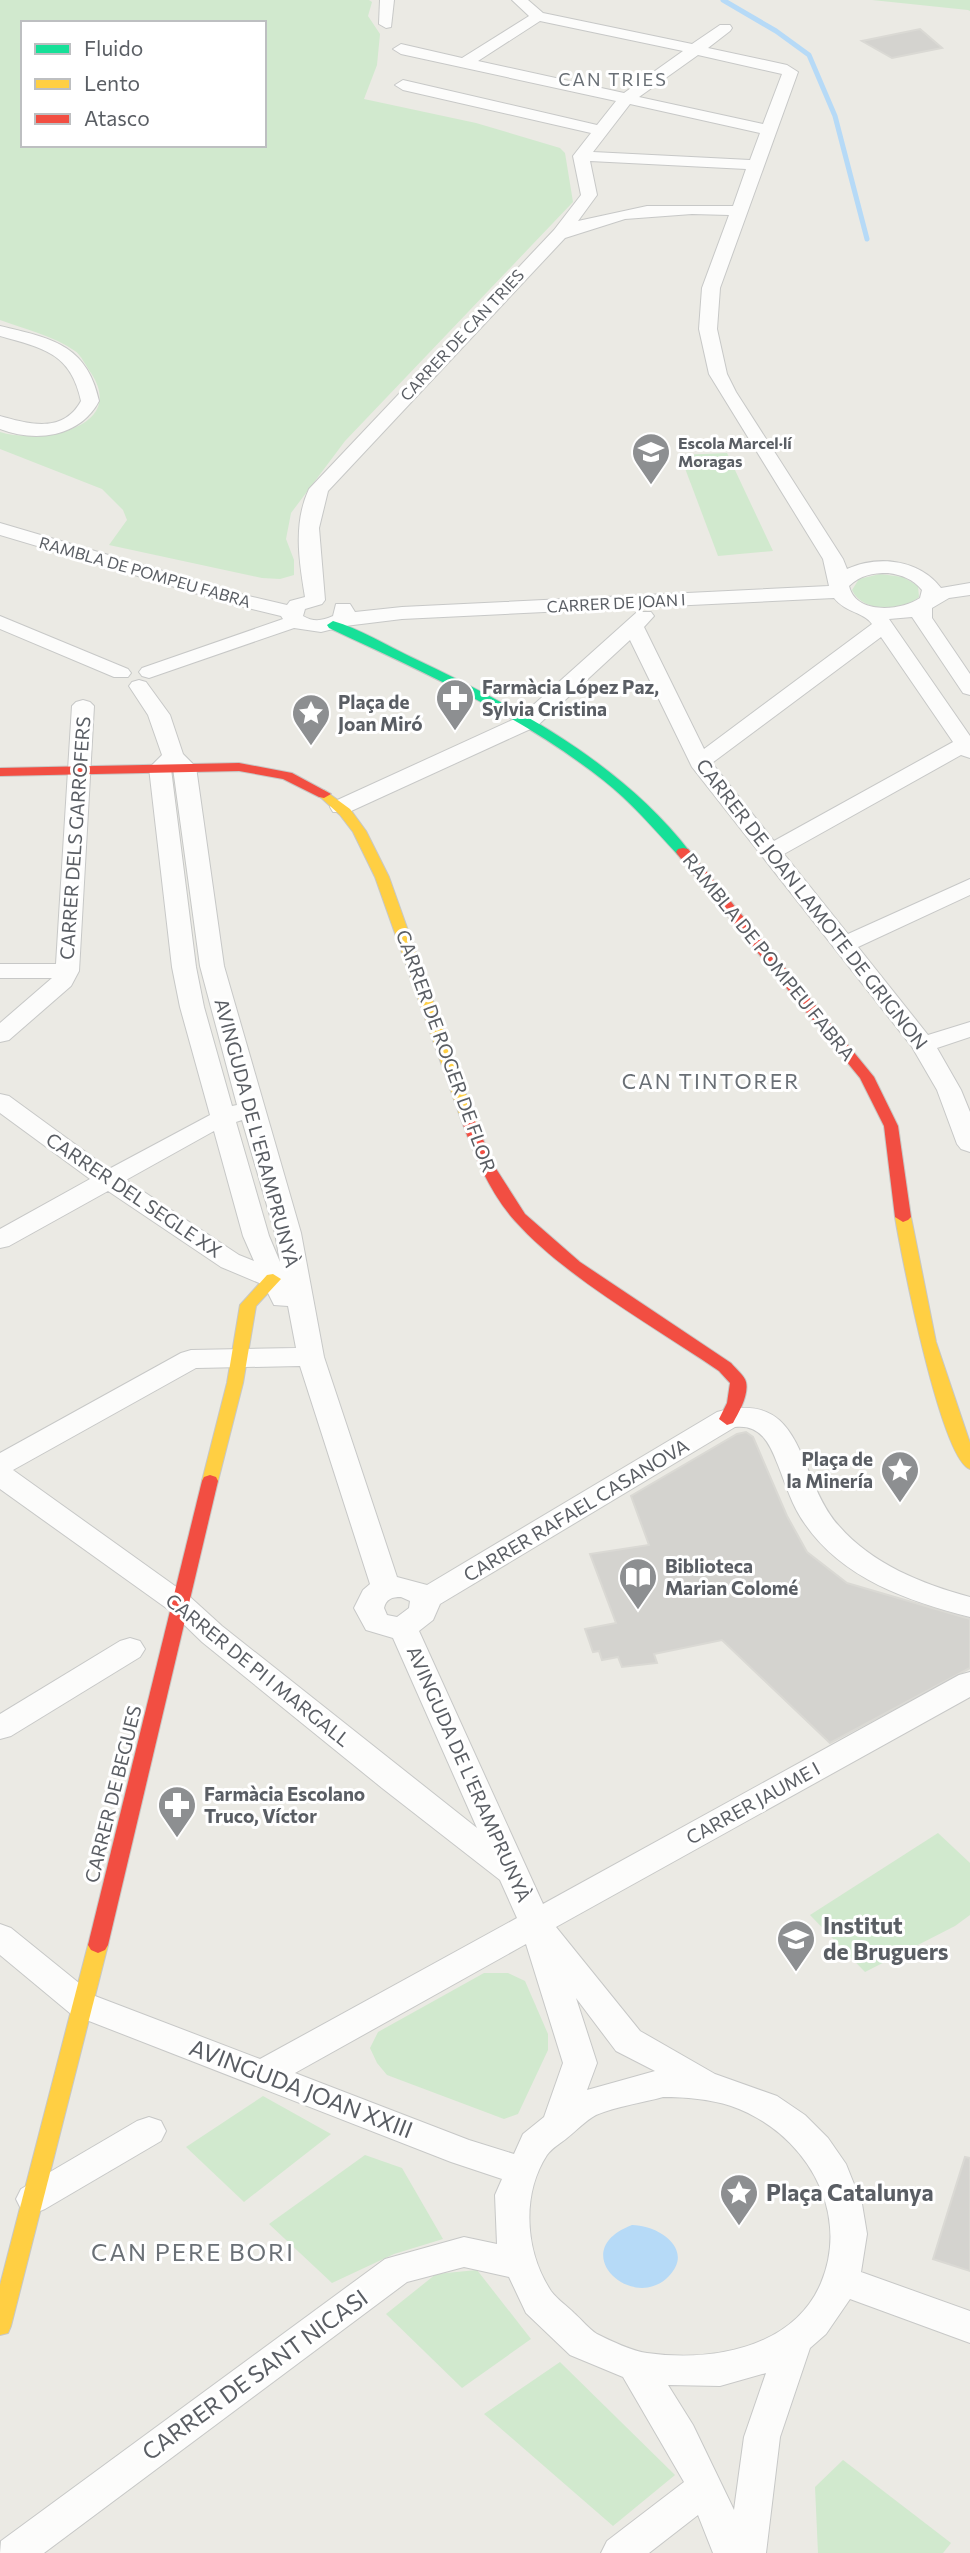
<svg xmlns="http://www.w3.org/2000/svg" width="970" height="2553" viewBox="0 0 970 2553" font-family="Commissioner,sans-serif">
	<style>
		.green { fill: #d1e9ce; fill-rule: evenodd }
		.water { fill: #b6daf7 }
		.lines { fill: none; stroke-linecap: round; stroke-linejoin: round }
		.stream { stroke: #b6daf7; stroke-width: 5 }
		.building { fill: #d4d3cf; stroke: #dad9d4; stroke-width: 2 }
		.street-casing { stroke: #c7c8c7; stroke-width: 2 }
		.fast-casing { stroke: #c7c8c6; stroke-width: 2 }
		.slow-casing { stroke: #c7c8c6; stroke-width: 2 }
		.jam-casing { stroke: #c7c8c6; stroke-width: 2 }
		.street { fill: #fcfcfb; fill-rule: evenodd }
		.fast { fill: #16e098; fill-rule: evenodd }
		.slow { fill: #ffcf43; fill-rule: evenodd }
		.jam { fill: #f24e42; fill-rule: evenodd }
		.labels { text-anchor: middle; stroke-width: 6; stroke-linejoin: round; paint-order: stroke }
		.far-street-label { font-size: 16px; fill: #5a5e64; stroke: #fff }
		.far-poi-label { font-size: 16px; font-weight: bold; fill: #5a5e64; stroke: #fff; text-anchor: start }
		.far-neighbourhood-label { font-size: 18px; letter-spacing: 2px; fill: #6a7076; stroke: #fff }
		.poi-label { font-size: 19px; font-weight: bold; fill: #5a5e64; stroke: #fff; text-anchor: start }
		.street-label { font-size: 19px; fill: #5a5e64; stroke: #fff }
		.neighbourhood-label { font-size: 21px; letter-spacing: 2px; fill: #6a7076; stroke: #fff }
		.near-poi-label { font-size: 23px; font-weight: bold; fill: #5a5e64; stroke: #fff; text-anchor: start }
		.near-street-label { font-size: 23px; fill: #5a5e64; stroke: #fff }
		.near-neighbourhood-label { font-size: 24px; letter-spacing: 2px; fill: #6a7076; stroke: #fff }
	</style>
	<rect width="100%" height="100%" fill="#ebeae4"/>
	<g class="green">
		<path d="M 0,0 L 369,0 L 372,2 L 368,16 L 380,34 L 377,65 L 364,99 L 476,123 L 560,148 L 565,153 L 573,202 L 345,441 L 291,513 L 286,539 L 294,560 L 294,575 L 280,579 L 262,578 L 109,545 L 127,520 L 123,510 L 102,489 L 0,449 L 0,432 C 38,444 128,429 91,373 C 86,366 81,355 75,351 C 54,336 24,329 0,320 ZM 23,23 L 264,23 L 264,145 L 23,145 Z"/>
		<path d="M 872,0 L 970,0 L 970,11 L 968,10 Z"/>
		<path d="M 727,453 L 773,551 L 718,556 L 680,455 Z"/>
		<path d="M 880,574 L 903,577 L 918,586 L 919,597 C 902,612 862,613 852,590 L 859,579 Z"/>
		<path d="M 938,1833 L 970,1863 L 970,1915 L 955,1926 L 865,1972 L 810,1915 Z"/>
		<path d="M 484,1973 L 508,1973 L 525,1981 L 548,2034 L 548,2050 L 518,2114 L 504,2119 L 387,2075 L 377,2063 L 370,2048 L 378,2032 Z"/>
		<path d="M 263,2096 L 331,2134 L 244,2202 L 186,2147 Z"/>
		<path d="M 365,2155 L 402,2168 L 443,2239 L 394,2254 L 332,2283 L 269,2224 Z"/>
		<path d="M 477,2270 L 531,2339 L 462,2388 L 386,2314 L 436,2274 Z"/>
		<path d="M 560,2362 L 675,2475 L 613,2526 L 484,2414 Z"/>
		<path d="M 843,2460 L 951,2543 L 943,2553 L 818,2553 L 815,2487 Z"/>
	</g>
	<path class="water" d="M 632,2225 C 658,2225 695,2249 669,2276 C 633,2314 564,2251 632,2225 Z"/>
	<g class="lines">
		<path class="stream" d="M 723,0 L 776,31 L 809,55 L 835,116 L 867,239"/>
	</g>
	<g class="building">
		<path d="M 920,29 L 942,48 L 892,58 L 862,41 Z"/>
		<path d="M 746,1432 L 753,1437 L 787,1516 L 807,1552 L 847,1583 L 970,1619 L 970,1668 L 830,1743 L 722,1640 L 654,1654 L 657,1663 L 622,1667 L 618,1657 L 602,1660 L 599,1651 L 593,1652 L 585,1629 L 616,1623 L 590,1554 L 649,1545 L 631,1496 L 737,1434 Z"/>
		<path d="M 965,2157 L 970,2158 L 970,2271 L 933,2259 Z"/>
	</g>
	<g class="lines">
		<defs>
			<g id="street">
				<path d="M 380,0 L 394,0 L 391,27 L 386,28 L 379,24 Z"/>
				<path d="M 512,0 L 528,0 L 543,13 L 692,44 L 720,25 L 730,25 L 732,28 L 730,31 L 708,48 L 787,65 L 798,72 L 720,288 L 717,329 L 727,374 L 736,392 L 843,559 L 847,569 C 878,555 919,559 941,588 L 970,583 L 970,595 L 949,598 L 932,608 L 932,618 L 970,674 L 970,695 L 963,693 L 912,617 L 889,619 L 970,736 L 970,758 L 961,755 L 784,854 L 848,934 L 970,879 L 970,895 L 858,947 L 928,1035 L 970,1022 L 970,1037 L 937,1048 L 961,1090 L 970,1112 L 970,1152 L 961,1149 L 957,1144 L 937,1090 L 912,1047 L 692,767 L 630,640 L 537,726 L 349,812 L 333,812 L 330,807 L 333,802 L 521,716 L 637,612 L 651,612 L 654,616 L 644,627 L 704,749 L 872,624 C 864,612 846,613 834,598 L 402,619 L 345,626 L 321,632 L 294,628 L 149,678 L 142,676 L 139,672 L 142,668 L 283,619 L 281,616 L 232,604 L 0,535 L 0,523 L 244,595 L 287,605 L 290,601 L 305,597 C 299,561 293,523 309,489 L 554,230 L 581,195 L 573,156 L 591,133 L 403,90 L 395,85 L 403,80 L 597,125 L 616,101 L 401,54 L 393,49 L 401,44 L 462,58 L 529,16 ZM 540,21 L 683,51 L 624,93 L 478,61 ZM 698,55 L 782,74 L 763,124 L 639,97 ZM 630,104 L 760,133 L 750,160 L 593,152 ZM 590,161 L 746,169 L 733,206 L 647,206 L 578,221 L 597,195 ZM 692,214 L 729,215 L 702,288 L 699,329 L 709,374 L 823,559 L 829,586 L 402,607 L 355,612 L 350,604 L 336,604 L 333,616 C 322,621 313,622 303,616 L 305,609 L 322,604 L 325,600 L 319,528 L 328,491 L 565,238 L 625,219 ZM 888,573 C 902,575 913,579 922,590 L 920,598 C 901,611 856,615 849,586 C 861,575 872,573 888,573 ZM 881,637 L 953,742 L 774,841 L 712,763 Z"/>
				<path d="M 0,326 C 50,338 87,344 99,401 C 80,437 36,443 0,429 L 0,416 C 29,424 63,434 81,401 C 71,353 43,348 0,336 Z"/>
				<path d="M 0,616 L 128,669 L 131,673 L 128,677 L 114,677 L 0,629 Z"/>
				<path d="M 139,680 L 146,682 L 170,715 L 183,754 L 196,767 L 224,966 L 301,1233 L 324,1357 L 397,1577 L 427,1585 L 717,1412 C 807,1387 796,1479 839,1526 C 872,1564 922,1584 970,1597 L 970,1617 C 908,1601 843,1579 805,1524 C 792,1506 786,1485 778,1465 C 770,1444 761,1424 735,1427 L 440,1604 L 433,1620 L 419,1631 L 543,1904 L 959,1675 L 970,1672 L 970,1697 L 556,1927 L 640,2031 L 715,2074 L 777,2096 L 805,2115 L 828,2138 L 846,2164 L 862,2204 L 867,2234 L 861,2272 L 970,2311 L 970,2343 L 850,2299 L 826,2334 L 810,2348 L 780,2437 L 766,2553 L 713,2553 L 698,2515 L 649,2553 L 601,2553 L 607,2541 L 684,2482 L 623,2377 L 570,2355 L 526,2313 L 509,2277 L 464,2267 L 407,2282 L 44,2553 L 0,2553 L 1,2541 L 385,2259 L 464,2237 L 497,2244 L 495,2195 L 502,2179 L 451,2162 L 71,2014 L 0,1955 L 0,1924 L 11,1928 L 95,1996 L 260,2059 L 517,1918 L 500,1880 L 382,1788 L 202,1642 L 169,1610 L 0,1489 L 0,1453 L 181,1353 L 191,1350 L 296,1348 L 288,1306 L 274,1305 L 264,1285 L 221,1267 L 108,1191 L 9,1246 L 0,1248 L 0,1229 L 90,1179 L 0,1113 L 0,1094 L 9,1096 L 109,1169 L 210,1115 L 180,1007 L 172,967 L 149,768 L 162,755 L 148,715 L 129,686 L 132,682 ZM 173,768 L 200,966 L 237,1105 L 232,1106 L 204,1007 L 196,967 L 171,769 ZM 242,1120 L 275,1233 L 280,1262 L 269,1236 L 236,1122 ZM 214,1131 L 243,1236 L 254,1261 L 239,1255 L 126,1180 ZM 300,1366 L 370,1584 L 363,1590 L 354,1608 L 366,1630 L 393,1638 L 477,1828 L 222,1626 L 189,1596 L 13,1470 L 196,1368 ZM 401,1597 L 410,1601 L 409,1608 L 397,1617 L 387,1615 L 384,1608 C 386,1599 392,1597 401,1597 ZM 526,1944 L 563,2063 L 544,2117 L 523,2134 L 514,2154 L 469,2140 L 295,2073 ZM 576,1998 L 616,2051 L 655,2071 L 587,2090 L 597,2063 ZM 663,2097 C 686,2097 709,2099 731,2106 C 803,2131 852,2209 821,2283 C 793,2349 710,2362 647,2353 C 632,2351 611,2341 597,2334 C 589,2329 581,2319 574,2313 C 567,2306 557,2299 551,2291 C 525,2252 521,2195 547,2155 C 552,2148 561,2143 567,2138 C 576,2131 586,2120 596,2115 C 617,2106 642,2103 663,2097 ZM 766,2373 L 744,2437 L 734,2510 L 693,2425 L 668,2385 L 720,2386 Z"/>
				<path d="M 83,700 L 90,702 L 94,706 L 79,971 L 71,986 L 9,1040 L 0,1042 L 0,1023 L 52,978 L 0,978 L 0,964 L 56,964 L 72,706 L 76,702 Z"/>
				<path d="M 130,1638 L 140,1641 L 145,1649 L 140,1657 L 11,1736 L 0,1739 L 0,1714 L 120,1641 Z"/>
				<path d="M 149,2117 L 161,2121 L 166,2131 L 161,2141 L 45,2209 L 33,2214 L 21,2209 L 16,2199 L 21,2189 L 137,2121 Z"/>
			</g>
			<path id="fast" d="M 333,621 C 360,629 386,645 411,657 C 512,705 620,761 690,852 L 683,856 L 678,855 C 654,829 631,802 603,780 C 520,715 423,672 329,628 L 327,625 Z"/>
			<g id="slow">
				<path d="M 324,790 L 350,809 L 366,831 L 389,877 L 476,1122 L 474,1125 L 469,1127 L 462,1122 L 375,877 L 353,832 L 340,815 L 317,794 Z"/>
				<path d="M 903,1212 L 911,1217 L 936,1342 L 970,1443 L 970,1469 C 941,1460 901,1253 895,1217 Z"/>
				<path d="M 273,1274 L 281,1279 L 256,1306 L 243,1383 L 218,1481 L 216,1485 L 204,1485 L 202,1481 L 227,1383 L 240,1305 L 267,1275 Z"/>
				<path d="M 98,1937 L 105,1940 L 108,1945 L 11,2326 L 8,2333 L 0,2335 L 0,2285 L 88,1945 L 91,1940 Z"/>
			</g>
			<g id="jam">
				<path d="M 239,763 L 292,773 L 331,794 L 324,798 L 319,797 L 283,779 L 239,771 L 0,776 L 0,768 Z"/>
				<path d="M 683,848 L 688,849 L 874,1077 L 898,1126 L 911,1217 L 908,1220 L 903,1222 L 895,1217 L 884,1126 L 860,1078 L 678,855 L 676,852 L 678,849 Z"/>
				<path d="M 469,1117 L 476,1122 L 493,1164 L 525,1214 L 580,1262 L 731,1363 C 735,1368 745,1376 746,1382 C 749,1395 739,1412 733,1423 L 727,1425 L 719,1419 L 727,1403 L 730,1383 L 719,1371 C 655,1327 566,1278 515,1221 C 490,1193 475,1157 462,1122 Z"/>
				<path d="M 210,1475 L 216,1477 L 218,1481 L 108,1945 L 105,1950 L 98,1953 L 91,1950 L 88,1945 L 202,1481 L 204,1477 Z"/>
			</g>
		</defs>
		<use href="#street" class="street-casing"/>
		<use href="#fast" class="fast-casing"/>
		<use href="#slow" class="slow-casing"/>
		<use href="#jam" class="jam-casing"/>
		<use href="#street" class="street"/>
		<use href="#fast" class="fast"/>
		<use href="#slow" class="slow"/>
		<use href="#jam" class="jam"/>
	</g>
	<defs>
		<symbol id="school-pin" viewBox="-11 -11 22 30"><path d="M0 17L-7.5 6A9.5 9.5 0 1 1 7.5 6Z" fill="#8d8f91" stroke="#fff"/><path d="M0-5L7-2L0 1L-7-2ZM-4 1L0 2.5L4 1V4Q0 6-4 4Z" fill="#fff"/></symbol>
		<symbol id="pharmacy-pin" viewBox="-11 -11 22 30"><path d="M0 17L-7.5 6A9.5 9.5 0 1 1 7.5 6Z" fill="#8d8f91" stroke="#fff"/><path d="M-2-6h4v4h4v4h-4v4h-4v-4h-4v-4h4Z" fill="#fff"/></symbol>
		<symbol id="sight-pin" viewBox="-11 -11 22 30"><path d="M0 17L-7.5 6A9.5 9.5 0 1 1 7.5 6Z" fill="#8d8f91" stroke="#fff"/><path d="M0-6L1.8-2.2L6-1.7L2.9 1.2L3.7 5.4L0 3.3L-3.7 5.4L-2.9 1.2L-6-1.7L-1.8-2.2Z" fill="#fff"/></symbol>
		<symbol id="library-pin" viewBox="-11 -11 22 30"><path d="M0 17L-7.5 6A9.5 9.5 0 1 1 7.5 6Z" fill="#8d8f91" stroke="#fff"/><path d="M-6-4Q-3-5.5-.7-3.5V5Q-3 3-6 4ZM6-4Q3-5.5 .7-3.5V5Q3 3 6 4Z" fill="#fff"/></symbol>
	</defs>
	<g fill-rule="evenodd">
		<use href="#school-pin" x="629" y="430" width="44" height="60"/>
		<use href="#pharmacy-pin" x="433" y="676" width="44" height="60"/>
		<use href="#sight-pin" x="289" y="691" width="44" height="60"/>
		<use href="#sight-pin" x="878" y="1448" width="44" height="60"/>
		<use href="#library-pin" x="616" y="1555" width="44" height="60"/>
		<use href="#pharmacy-pin" x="155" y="1783" width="44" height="60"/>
		<use href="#school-pin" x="774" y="1917" width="44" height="60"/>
		<use href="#sight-pin" x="717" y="2171" width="44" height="60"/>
	</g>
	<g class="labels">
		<g class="far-street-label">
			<text transform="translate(462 335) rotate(-47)" y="6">CARRER DE CAN TRIES</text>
			<text transform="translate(145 572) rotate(16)" y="6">RAMBLA DE POMPEU FABRA</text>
			<text transform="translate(616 603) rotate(-3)" y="6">CARRER DE JOAN I</text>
		</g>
		<g class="far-poi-label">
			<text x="678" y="449">Escola Marcel·lí<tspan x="678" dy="18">Moragas</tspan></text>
		</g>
		<g class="far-neighbourhood-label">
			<text x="613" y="86">CAN TRIES</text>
		</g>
		<g class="poi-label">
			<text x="482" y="694">Farmàcia López Paz,<tspan x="482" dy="22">Sylvia Cristina</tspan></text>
			<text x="338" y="709">Plaça de<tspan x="338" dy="22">Joan Miró</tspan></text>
			<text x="873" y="1466" text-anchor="end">Plaça de<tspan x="873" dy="22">la Minería</tspan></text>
			<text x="665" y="1573">Biblioteca<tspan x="665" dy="22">Marian Colomé</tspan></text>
			<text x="204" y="1801">Farmàcia Escolano<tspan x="204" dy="22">Truco, Víctor</tspan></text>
		</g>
		<g class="street-label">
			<text transform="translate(75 838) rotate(-86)" y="7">CARRER DELS GARROFERS</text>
			<text transform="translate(812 904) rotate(52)" y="7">CARRER DE JOAN LAMOTE DE GRIGNON</text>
			<text transform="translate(769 957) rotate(51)" y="7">RAMBLA DE POMPEU FABRA</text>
			<text transform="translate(446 1051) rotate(70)" y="7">CARRER DE ROGER DE FLOR</text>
			<text transform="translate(257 1133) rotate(75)" y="7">AVINGUDA DE L'ERAMPRUNYÀ</text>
			<text transform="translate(134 1195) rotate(34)" y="7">CARRER DEL SEGLE XX</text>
			<text transform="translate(576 1510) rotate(-31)" y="7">CARRER RAFAEL CASANOVA</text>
			<text transform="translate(258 1670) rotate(39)" y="7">CARRER DE PI I MARGALL</text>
			<text transform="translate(469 1774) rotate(66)" y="7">AVINGUDA DE L'ERAMPRUNYÀ</text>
			<text transform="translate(113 1794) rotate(-76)" y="7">CARRER DE BEGUES</text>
			<text transform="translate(753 1803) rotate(-29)" y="7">CARRER JAUME I</text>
		</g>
		<g class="neighbourhood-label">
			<text x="711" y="1089">CAN TINTORER</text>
		</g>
		<g class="near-poi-label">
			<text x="823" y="1934">Institut<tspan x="823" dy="26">de Bruguers</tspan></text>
			<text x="766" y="2201">Plaça Catalunya</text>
		</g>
		<g class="near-street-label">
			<text transform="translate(301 2089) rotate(21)" y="8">AVINGUDA JOAN XXIII</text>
			<text transform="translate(255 2375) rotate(-36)" y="8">CARRER DE SANT NICASI</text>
		</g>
		<g class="near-neighbourhood-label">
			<text x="193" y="2261">CAN PERE BORI</text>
		</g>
	</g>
	<rect x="21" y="21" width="245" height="126" fill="#ffffff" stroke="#bdbfc1" stroke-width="2"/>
	<rect x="35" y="44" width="35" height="10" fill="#16e098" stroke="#bdbfc1" stroke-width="2"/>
	<text x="84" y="56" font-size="21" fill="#5a5e64">Fluido</text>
	<rect x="35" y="79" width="35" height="10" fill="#ffcf43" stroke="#bdbfc1" stroke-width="2"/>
	<text x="84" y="91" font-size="21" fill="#5a5e64">Lento</text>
	<rect x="35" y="114" width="35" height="10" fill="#f24e42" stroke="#bdbfc1" stroke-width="2"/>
	<text x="84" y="126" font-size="21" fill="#5a5e64">Atasco</text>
</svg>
